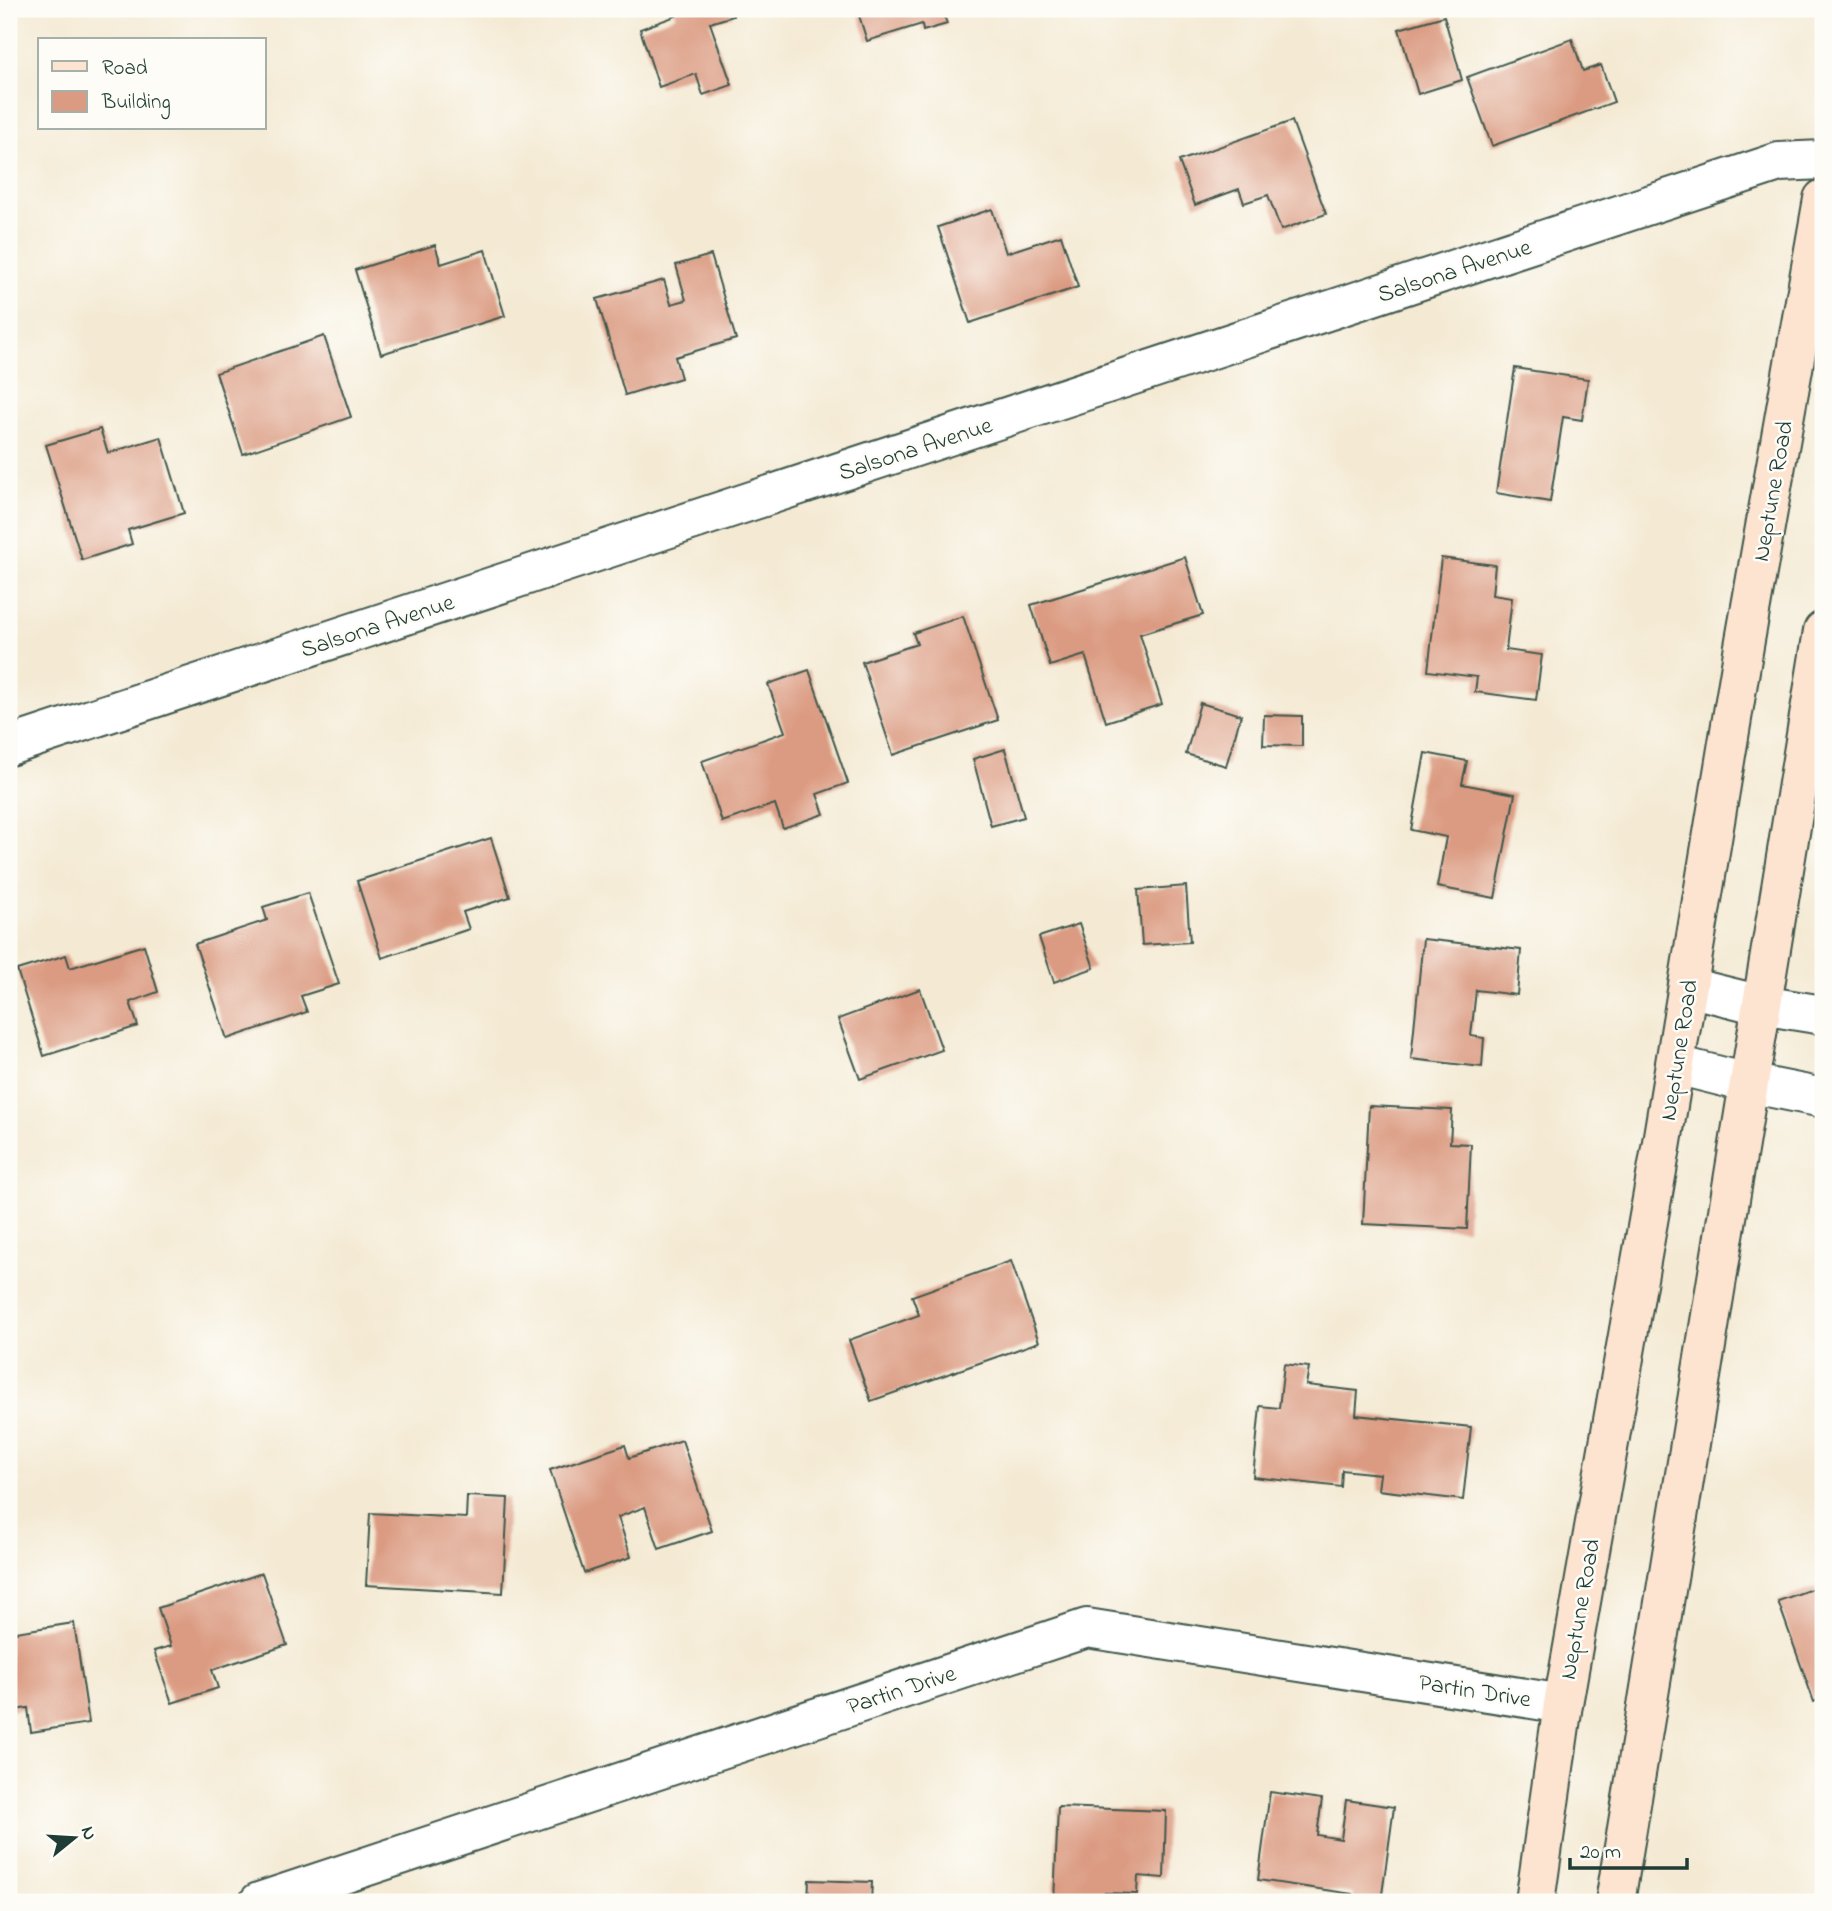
<svg xmlns="http://www.w3.org/2000/svg" width="1832" height="1911" viewBox="0 0 1832 1911" font-family="'Indie Flower',sans-serif">
	<style>
		.building { fill: #db9b82 }
		.lines { fill: none; stroke-linecap: round; stroke-linejoin: round }
		.street-casing { stroke: #3f574c; stroke-width: 42 }
		.secondary-casing { stroke: #3f574c; stroke-width: 42 }
		.street { stroke: #fff; stroke-width: 38 }
		.secondary { stroke: #fde4d1; stroke-width: 38 }
		.labels { text-anchor: middle; stroke-width: 5; stroke-linejoin: round; paint-order: stroke }
		.street-label { font-size: 24px; fill: #1f3d34; stroke: #fdfcf7 }
	</style>
	<rect width="100%" height="100%" fill="#fdfcf7"/>
	<filter id="ink" filterUnits="userSpaceOnUse"><feTurbulence type="fractalNoise" baseFrequency=".0143" numOctaves="2"/><feDisplacementMap in="SourceGraphic" scale="14" xChannelSelector="R" yChannelSelector="G"/><feConvolveMatrix kernelMatrix="1 2 1 2 8 2 1 2 1" color-interpolation-filters="sRGB"/></filter>
	<filter id="wash" filterUnits="userSpaceOnUse"><feTurbulence type="fractalNoise" baseFrequency=".00686" numOctaves="4" result="noise"/><feDisplacementMap in="SourceGraphic" scale="28" xChannelSelector="R" yChannelSelector="G"/><feGaussianBlur stdDeviation="1.57" result="paint"/><feColorMatrix in="noise" values="0 0 0 0 0 0 0 0 0 0 0 0 0 0 0 0 0 1.4 0 .05"/><feComposite in="paint" operator="in"/></filter>
	<g filter="url(#wash)">
		<rect width="100%" height="100%" fill="#f4ead4"/>
		<g id="blocks">
			<g class="building">
				<path d="M 673,9 L 731,9 L 733,16 L 710,23 L 732,85 L 703,95 L 696,74 L 659,87 L 640,29 L 676,16 Z"/>
				<path d="M 857,9 L 942,9 L 947,24 L 923,31 L 922,24 L 867,41 Z"/>
				<path d="M 1444,16 L 1462,80 L 1418,94 L 1399,29 Z"/>
				<path d="M 1572,39 L 1583,71 L 1601,65 L 1614,102 L 1492,146 L 1467,77 Z"/>
				<path d="M 1292,121 L 1326,214 L 1281,230 L 1268,195 L 1244,203 L 1239,189 L 1195,205 L 1179,161 Z"/>
				<path d="M 992,209 L 1006,253 L 1061,235 L 1078,287 L 970,323 L 938,227 Z"/>
				<path d="M 435,245 L 441,264 L 485,250 L 505,316 L 381,354 L 355,270 Z"/>
				<path d="M 711,255 L 736,339 L 675,357 L 681,378 L 625,395 L 597,299 L 664,280 L 671,304 L 686,300 L 676,265 Z"/>
				<path d="M 324,336 L 351,417 L 243,454 L 216,373 Z"/>
				<path d="M 1515,368 L 1588,379 L 1582,420 L 1563,417 L 1550,502 L 1496,493 Z"/>
				<path d="M 100,429 L 108,453 L 161,437 L 184,513 L 128,530 L 132,544 L 82,560 L 46,445 Z"/>
				<path d="M 1185,557 L 1203,615 L 1140,634 L 1162,704 L 1106,722 L 1085,655 L 1050,666 L 1031,605 Z"/>
				<path d="M 1441,558 L 1495,565 L 1492,595 L 1512,598 L 1506,650 L 1542,655 L 1536,700 L 1475,692 L 1477,677 L 1428,671 Z"/>
				<path d="M 963,616 L 998,720 L 893,755 L 862,662 L 917,644 L 913,633 Z"/>
				<path d="M 809,670 L 848,783 L 817,794 L 824,814 L 783,828 L 775,804 L 722,822 L 702,761 L 785,732 L 768,684 Z"/>
				<path d="M 1200,703 L 1241,715 L 1226,766 L 1186,754 Z"/>
				<path d="M 1264,715 L 1302,716 L 1302,746 L 1263,745 Z"/>
				<path d="M 1005,749 L 1024,817 L 991,826 L 973,759 Z"/>
				<path d="M 1425,753 L 1467,761 L 1462,784 L 1515,794 L 1495,898 L 1437,887 L 1446,837 L 1411,830 Z"/>
				<path d="M 491,838 L 510,897 L 463,912 L 469,929 L 382,958 L 357,881 Z"/>
				<path d="M 1186,886 L 1190,942 L 1142,945 L 1138,890 Z"/>
				<path d="M 308,893 L 339,984 L 301,996 L 307,1012 L 227,1039 L 195,944 L 267,920 L 263,907 Z"/>
				<path d="M 1079,924 L 1094,968 L 1054,982 L 1039,937 Z"/>
				<path d="M 1423,939 L 1521,950 L 1517,995 L 1476,990 L 1471,1036 L 1484,1038 L 1482,1067 L 1411,1059 Z"/>
				<path d="M 144,945 L 158,992 L 130,1002 L 138,1026 L 44,1056 L 17,970 L 66,955 L 70,968 Z"/>
				<path d="M 920,989 L 942,1050 L 860,1079 L 838,1019 Z"/>
				<path d="M 1369,1106 L 1452,1110 L 1450,1143 L 1471,1144 L 1467,1229 L 1363,1224 Z"/>
				<path d="M 1011,1261 L 1039,1342 L 871,1401 L 849,1340 L 919,1315 L 912,1296 Z"/>
				<path d="M 1284,1364 L 1309,1367 L 1306,1385 L 1358,1391 L 1356,1415 L 1471,1427 L 1463,1500 L 1378,1490 L 1380,1474 L 1342,1470 L 1341,1487 L 1253,1477 L 1260,1406 L 1279,1408 Z"/>
				<path d="M 682,1440 L 712,1531 L 659,1549 L 645,1507 L 618,1517 L 631,1557 L 584,1573 L 550,1470 L 625,1445 L 629,1458 Z"/>
				<path d="M 467,1496 L 508,1498 L 503,1593 L 366,1585 L 370,1513 L 466,1518 Z"/>
				<path d="M 262,1573 L 287,1645 L 212,1670 L 218,1688 L 172,1703 L 154,1651 L 171,1646 L 158,1608 Z"/>
				<path d="M 1823,1585 L 1823,1698 L 1814,1702 L 1778,1601 Z"/>
				<path d="M 74,1623 L 89,1723 L 31,1732 L 28,1708 L 9,1711 L 9,1633 Z"/>
				<path d="M 1270,1792 L 1322,1799 L 1317,1835 L 1341,1839 L 1346,1800 L 1394,1807 L 1381,1902 L 1352,1902 L 1353,1894 L 1258,1880 Z"/>
				<path d="M 1058,1807 L 1166,1811 L 1164,1878 L 1138,1876 L 1137,1894 L 1105,1893 L 1104,1902 L 1054,1902 Z"/>
				<path d="M 809,1880 L 872,1882 L 871,1902 L 808,1902 Z"/>
			</g>
		</g>
	</g>
	<g filter="url(#ink)">
		<use href="#blocks" fill-opacity="0" stroke="#3f574c" stroke-width="2"/>
		<g class="lines">
			<defs>
				<g id="street">
					<path d="M 9,746 L 1779,162 L 1823,160"/>
					<path d="M 1688,987 L 1761,1005 L 1823,1015"/>
					<path d="M 1676,1065 L 1748,1083 L 1823,1098"/>
					<path d="M 259,1902 L 1087,1628 L 1563,1704"/>
				</g>
				<g id="secondary">
					<path d="M 1535,1902 L 1563,1704 L 1661,1148 L 1744,646 L 1823,199"/>
					<path d="M 1615,1902 L 1823,631"/>
				</g>
			</defs>
			<use href="#street" class="street-casing"/>
			<use href="#secondary" class="secondary-casing"/>
			<use href="#street" class="street"/>
			<use href="#secondary" class="secondary"/>
		</g>
	</g>
	<g class="labels">
		<g class="street-label">
			<text transform="translate(1454 270) rotate(-18)" y="8">Salsona Avenue</text>
			<text transform="translate(915 448) rotate(-18)" y="8">Salsona Avenue</text>
			<text transform="translate(1772 491) rotate(-80)" y="8">Neptune Road</text>
			<text transform="translate(377 625) rotate(-18)" y="8">Salsona Avenue</text>
			<text transform="translate(1678 1050) rotate(-81)" y="8">Neptune Road</text>
			<text transform="translate(1579 1609) rotate(-80)" y="8">Neptune Road</text>
			<text transform="translate(901 1689) rotate(-18)" y="8">Partin Drive</text>
			<text transform="translate(1475 1690) rotate(9)" y="8">Partin Drive</text>
		</g>
	</g>
	<rect width="1832" height="1911" fill="none" stroke="#fdfcf7" stroke-width="35"/>
	<rect x="38" y="38" width="228" height="91" fill="#fdfcf7" stroke="#a4b0a9" stroke-width="2"/>
	<rect x="52" y="61" width="35" height="10" fill="#fde4d1" stroke="#a4b0a9" stroke-width="2"/>
	<text x="102" y="74" font-size="21" fill="#1f3d34">Road</text>
	<rect x="52" y="91" width="35" height="21" fill="#db9b82" stroke="#a4b0a9" stroke-width="2"/>
	<text x="102" y="108" font-size="21" fill="#1f3d34">Building</text>
	<g transform="translate(74 1838) rotate(72)" stroke="#fdfcf7" stroke-width="5" paint-order="stroke">
	<path d="M0-5L12 26L0 18L-12 26Z" fill="#1f3d34"/>
	<text y="-10" font-size="19" font-weight="bold" text-anchor="middle" fill="#1f3d34">N</text>
	</g>
	<path d="M1570 1858v10h117v-10" fill="none" stroke="#1f3d34" stroke-width="3.5"/>
	<text x="1580" y="1858" font-size="21" fill="#1f3d34" stroke="#fdfcf7" stroke-width="5" paint-order="stroke">20 m</text>
</svg>
